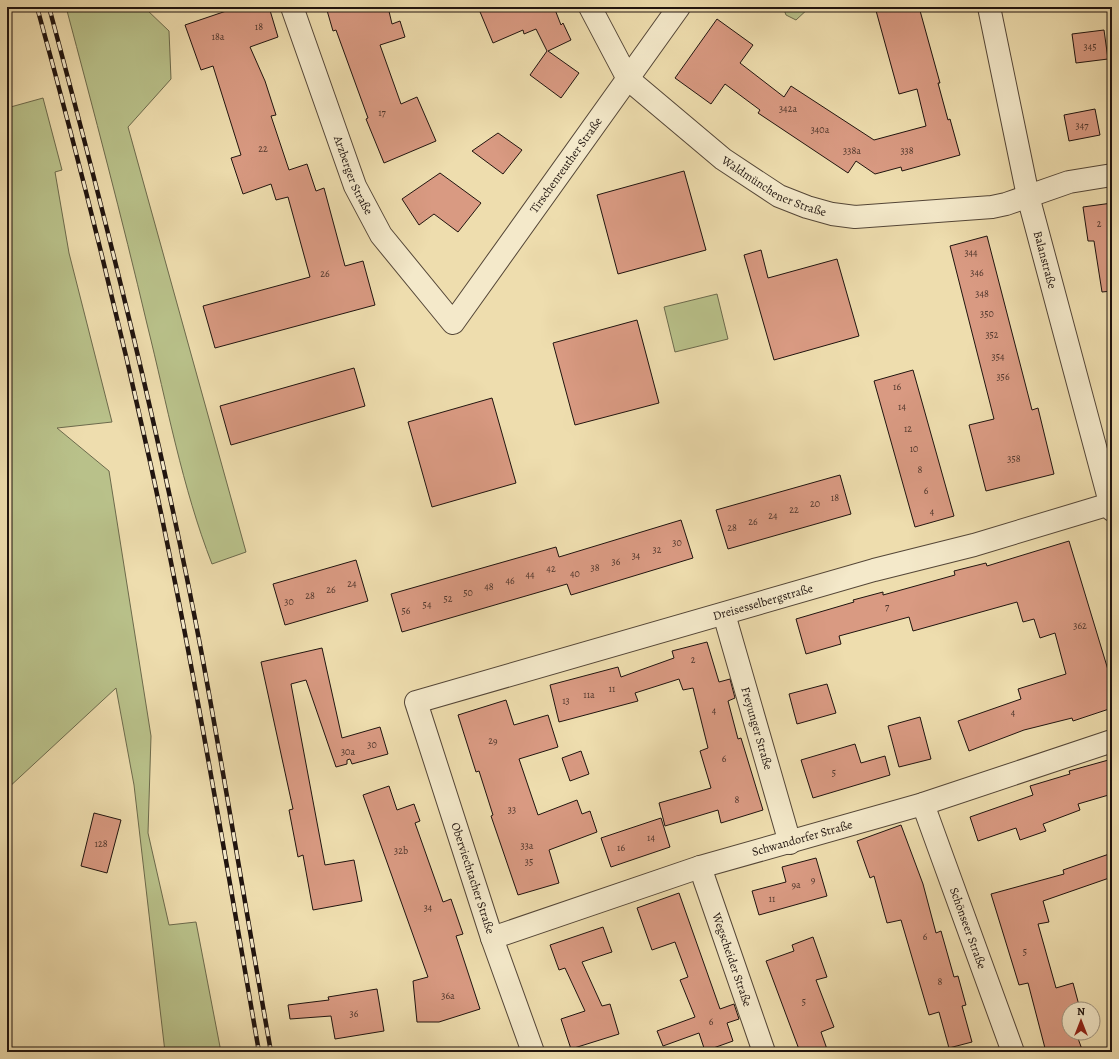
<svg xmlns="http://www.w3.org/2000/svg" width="1119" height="1059" viewBox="0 0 1119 1059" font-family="Alegreya,serif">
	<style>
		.green { fill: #b9c18a; stroke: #6c6a4c }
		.building { fill: #d99a82; stroke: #20140f }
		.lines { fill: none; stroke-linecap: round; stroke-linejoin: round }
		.minor-casing { stroke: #544637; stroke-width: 24 }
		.minor { stroke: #f4e9ca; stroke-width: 22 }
		.rail-casing { stroke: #20140f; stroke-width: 4.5 }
		.rail { stroke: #f4e9ca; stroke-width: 3; stroke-dasharray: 9; stroke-linecap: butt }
		.labels { text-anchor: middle; stroke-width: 3; stroke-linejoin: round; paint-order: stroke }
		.number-label { font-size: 10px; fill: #4e362c }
		.street-label { font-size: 12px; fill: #20140f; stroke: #f4e9ca }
	</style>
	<rect width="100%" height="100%" fill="#eeddae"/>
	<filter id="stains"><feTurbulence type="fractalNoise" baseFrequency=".005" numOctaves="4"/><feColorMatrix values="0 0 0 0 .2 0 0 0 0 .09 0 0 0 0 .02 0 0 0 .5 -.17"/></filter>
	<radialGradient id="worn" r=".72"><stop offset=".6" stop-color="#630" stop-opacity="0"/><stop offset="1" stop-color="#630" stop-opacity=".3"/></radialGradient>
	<g class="green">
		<path d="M 66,7 L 138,7 L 146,9 L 169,31 L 171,79 L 128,127 L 246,552 L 212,564 C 182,487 167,404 147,324 C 122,218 94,112 66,7 Z"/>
		<path d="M 783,7 L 810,7 L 796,20 L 786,15 Z"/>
		<path d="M 43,98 L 62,170 L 55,172 L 69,253 L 112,422 L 57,428 L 109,471 L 151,736 L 148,833 L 169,925 L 196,922 L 221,1052 L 165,1052 L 134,785 L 116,688 L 7,789 L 7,108 Z"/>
		<path d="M 717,294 L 728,339 L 675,352 L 664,307 Z"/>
	</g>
	<g class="building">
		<path d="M 238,7 L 269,7 L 278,37 L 250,47 L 265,81 L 276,115 L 271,116 L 289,170 L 307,164 L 316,191 L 324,188 L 345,266 L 363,261 L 375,305 L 215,348 L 203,306 L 310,277 L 288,197 L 276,200 L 271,184 L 243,194 L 231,158 L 241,155 L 213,66 L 201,70 L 185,25 Z"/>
		<path d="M 326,7 L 388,7 L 392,24 L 400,21 L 405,37 L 380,45 L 401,104 L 417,97 L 436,141 L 384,163 L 366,119 L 368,118 L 336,30 L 333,31 Z"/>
		<path d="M 478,7 L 554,7 L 561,25 L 563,23 L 571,40 L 548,51 L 579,73 L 561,98 L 530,75 L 547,51 L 536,29 L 524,34 L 523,30 L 493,43 Z"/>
		<path d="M 875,7 L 919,7 L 940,83 L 938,83 L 948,120 L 950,119 L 960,155 L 902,171 L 901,167 L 875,174 L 856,161 L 848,173 L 758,113 L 760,110 L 725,84 L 711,104 L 675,78 L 717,19 L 753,45 L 740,63 L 784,97 L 791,86 L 874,140 L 926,126 L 917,89 L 899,94 Z"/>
		<path d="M 1104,30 L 1108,59 L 1076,63 L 1072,34 Z"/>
		<path d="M 1095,109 L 1100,135 L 1069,141 L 1064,115 Z"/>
		<path d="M 498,133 L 522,150 L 503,174 L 472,151 Z"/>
		<path d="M 684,171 L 706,250 L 618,274 L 597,195 Z"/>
		<path d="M 440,173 L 481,203 L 458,232 L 434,214 L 419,225 L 402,199 Z"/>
		<path d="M 1112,203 L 1112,291 L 1102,292 L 1094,241 L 1088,241 L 1083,207 Z"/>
		<path d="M 987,236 L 1032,410 L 1038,408 L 1054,474 L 986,491 L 969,425 L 994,419 L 950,246 Z"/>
		<path d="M 761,250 L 768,278 L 837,259 L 859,336 L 774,360 L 744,255 Z"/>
		<path d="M 637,320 L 659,403 L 575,425 L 553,343 Z"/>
		<path d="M 354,368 L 365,406 L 231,445 L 220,406 Z"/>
		<path d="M 913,370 L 954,516 L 915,527 L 874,381 Z"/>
		<path d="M 492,398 L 516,483 L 432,507 L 408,422 Z"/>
		<path d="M 840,475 L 851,514 L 728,549 L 716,510 Z"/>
		<path d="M 681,520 L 693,558 L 571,595 L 567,584 L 402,632 L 391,594 L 556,547 L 559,557 Z"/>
		<path d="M 1069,541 L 1112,683 L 1112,708 L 1073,721 L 1072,718 L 1024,730 L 969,751 L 958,721 L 1021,699 L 1018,689 L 1066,674 L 1055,633 L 1040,638 L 1034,619 L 1023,622 L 1017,602 L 913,631 L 909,617 L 839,636 L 841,644 L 806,654 L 796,619 L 854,602 L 853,600 L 883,592 L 883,595 L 955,575 L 954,571 L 986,563 L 987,566 Z"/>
		<path d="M 356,560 L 368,601 L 285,625 L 273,584 Z"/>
		<path d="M 707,642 L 719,682 L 730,679 L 735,698 L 728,701 L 738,739 L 741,738 L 763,810 L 721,823 L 718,810 L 665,826 L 659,803 L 711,788 L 700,751 L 708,748 L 693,688 L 683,690 L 679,679 L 635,693 L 638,701 L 559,722 L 550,685 L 618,667 L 621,677 L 674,658 L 672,651 Z"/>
		<path d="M 322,648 L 342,738 L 380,727 L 388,754 L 352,764 L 350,759 L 347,760 L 347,764 L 336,767 L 306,680 L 291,684 L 325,865 L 354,860 L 362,901 L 313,910 L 303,855 L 298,857 L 289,810 L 293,809 L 261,662 Z"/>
		<path d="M 827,684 L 836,713 L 797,724 L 789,694 Z"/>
		<path d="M 506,700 L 514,725 L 548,715 L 558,747 L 519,759 L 538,815 L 577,800 L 582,814 L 590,811 L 597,832 L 549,850 L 559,883 L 518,895 L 491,816 L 493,815 L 479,771 L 476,772 L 458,715 Z"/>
		<path d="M 920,717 L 931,759 L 899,767 L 888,726 Z"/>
		<path d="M 855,744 L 861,763 L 885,756 L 890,775 L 813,798 L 801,760 Z"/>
		<path d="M 581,751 L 589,774 L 570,781 L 562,758 Z"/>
		<path d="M 1112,759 L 1112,794 L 1078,804 L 1080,810 L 1043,824 L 1046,831 L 1020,840 L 1016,828 L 978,841 L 970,817 L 1033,795 L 1030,786 L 1070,774 L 1069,771 Z"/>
		<path d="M 389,786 L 397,810 L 414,804 L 420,821 L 415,823 L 443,902 L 451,899 L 463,934 L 456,936 L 480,1009 L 439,1022 L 417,1022 L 413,981 L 428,977 L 363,795 Z"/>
		<path d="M 94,813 L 121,820 L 107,873 L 81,866 Z"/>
		<path d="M 661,818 L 670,847 L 611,867 L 601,838 Z"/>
		<path d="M 901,825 L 923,884 L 936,933 L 941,931 L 954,977 L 958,976 L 966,1005 L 962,1006 L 972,1042 L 949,1048 L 939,1012 L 929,1015 L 901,920 L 887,923 L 874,876 L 870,878 L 857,841 Z"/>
		<path d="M 1112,853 L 1112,877 L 1043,901 L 1049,922 L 1038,924 L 1056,988 L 1073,983 L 1080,1009 L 1067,1009 L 1069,1015 L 1069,1033 L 1076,1033 L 1083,1052 L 1046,1052 L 1028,983 L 1019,985 L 991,894 L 1064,874 L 1063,870 Z"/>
		<path d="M 816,858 L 827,896 L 759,915 L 752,891 L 786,882 L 782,867 Z"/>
		<path d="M 679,893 L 720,1009 L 734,1004 L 739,1019 L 727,1023 L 733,1041 L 705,1051 L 699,1033 L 663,1046 L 657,1031 L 695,1017 L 680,980 L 688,977 L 675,942 L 652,950 L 637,908 Z"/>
		<path d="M 603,927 L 612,952 L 582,962 L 602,1006 L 610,1004 L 619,1034 L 571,1049 L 561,1019 L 585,1011 L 565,968 L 559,970 L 550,945 Z"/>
		<path d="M 813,937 L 827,977 L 816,980 L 834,1027 L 821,1032 L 828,1052 L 800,1052 L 766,961 L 794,951 L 792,945 Z"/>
		<path d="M 377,989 L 384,1031 L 335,1039 L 331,1016 L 290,1019 L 288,1005 L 329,1000 L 328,997 Z"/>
	</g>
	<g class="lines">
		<defs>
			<g id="minor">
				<path id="s1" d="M 292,7 L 355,186 L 381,235 L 453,323 L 679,7"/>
				<path id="s2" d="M 590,7 L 628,79 L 723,159 L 779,196 L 807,207 L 832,214 L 855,217 L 992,207 L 1006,204 L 1069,182 L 1112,175"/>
				<path id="s3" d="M 989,7 L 1028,196 L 1112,510"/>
				<path id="s4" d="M 724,614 L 790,843"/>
				<path id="s5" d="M 923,804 L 1013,1052"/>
				<path id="s6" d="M 700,867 L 764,1052"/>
				<path id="s7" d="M 492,938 L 700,867 L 923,804 L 1112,741"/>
				<path id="s8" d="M 533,1052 L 492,938 L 416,702 L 874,570 L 974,545 L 1110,504"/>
			</g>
		</defs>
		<use href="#minor" class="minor-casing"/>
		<use href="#minor" class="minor"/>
		<defs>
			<g id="rail">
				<path d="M 37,7 C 79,159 117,312 151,466 C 193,660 225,856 259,1052"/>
				<path d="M 49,7 C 106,219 160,433 201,650 C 226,784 247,918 271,1052"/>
			</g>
		</defs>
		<use href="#rail" class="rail-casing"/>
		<use href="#rail" class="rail"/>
	</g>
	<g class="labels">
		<g class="number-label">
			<text x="259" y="30">18</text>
			<text x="218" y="40">18a</text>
			<text x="1090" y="50">345</text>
			<text x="788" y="112">342a</text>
			<text x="382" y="116">17</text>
			<text x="1082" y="129">347</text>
			<text x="820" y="133">340a</text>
			<text x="263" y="152">22</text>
			<text x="852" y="154">338a</text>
			<text x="907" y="154">338</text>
			<text x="1099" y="227">2</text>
			<text x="971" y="256">344</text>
			<text x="977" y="276">346</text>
			<text x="325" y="277">26</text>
			<text x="982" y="297">348</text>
			<text x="987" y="317">350</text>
			<text x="992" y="338">352</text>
			<text x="998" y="360">354</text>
			<text x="1003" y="380">356</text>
			<text x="897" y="390">16</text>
			<text x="902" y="410">14</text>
			<text x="908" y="432">12</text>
			<text x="914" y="452">10</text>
			<text x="1014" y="462">358</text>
			<text x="920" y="473">8</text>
			<text x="926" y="494">6</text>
			<text x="835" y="501">18</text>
			<text x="815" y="507">20</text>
			<text x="794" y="513">22</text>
			<text x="932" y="515">4</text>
			<text x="773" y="519">24</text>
			<text x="753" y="525">26</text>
			<text x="732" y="531">28</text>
			<text x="677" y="546">30</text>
			<text x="657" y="553">32</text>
			<text x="636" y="559">34</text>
			<text x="616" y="565">36</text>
			<text x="595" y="571">38</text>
			<text x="551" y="572">42</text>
			<text x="575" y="577">40</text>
			<text x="530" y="578">44</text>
			<text x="510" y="584">46</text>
			<text x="352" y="587">24</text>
			<text x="489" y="590">48</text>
			<text x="331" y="593">26</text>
			<text x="468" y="596">50</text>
			<text x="310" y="599">28</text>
			<text x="448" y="602">52</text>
			<text x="289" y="605">30</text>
			<text x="427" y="608">54</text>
			<text x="887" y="610">7</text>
			<text x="406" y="614">56</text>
			<text x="1080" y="629">362</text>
			<text x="693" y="663">2</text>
			<text x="612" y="692">11</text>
			<text x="589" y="698">11a</text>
			<text x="566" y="704">13</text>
			<text x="714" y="714">4</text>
			<text x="1013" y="716">4</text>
			<text x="493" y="744">29</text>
			<text x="372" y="748">30</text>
			<text x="348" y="755">30a</text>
			<text x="724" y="762">6</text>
			<text x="834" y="776">5</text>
			<text x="737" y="803">8</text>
			<text x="512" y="813">33</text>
			<text x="651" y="841">14</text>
			<text x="101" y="847">128</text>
			<text x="527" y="849">33a</text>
			<text x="621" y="851">16</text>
			<text x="401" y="854">32b</text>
			<text x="529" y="865">35</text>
			<text x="813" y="883">9</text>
			<text x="796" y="888">9a</text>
			<text x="772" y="902">11</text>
			<text x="428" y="911">34</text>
			<text x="925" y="940">6</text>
			<text x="1025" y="955">5</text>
			<text x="940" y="985">8</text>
			<text x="448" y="999">36a</text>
			<text x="804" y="1005">5</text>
			<text x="354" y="1017">36</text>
			<text x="711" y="1025">6</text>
		</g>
		<g class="street-label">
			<text dy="4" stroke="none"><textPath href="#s1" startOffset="553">Tirschenreuther Straße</textPath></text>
			<text dy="4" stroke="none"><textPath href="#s1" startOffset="179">Arzberger Straße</textPath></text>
			<text dy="4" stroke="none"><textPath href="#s2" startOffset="264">Waldmünchener Straße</textPath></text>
			<text dy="4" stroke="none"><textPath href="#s3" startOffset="259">Balanstraße</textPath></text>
			<text dy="4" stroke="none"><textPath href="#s8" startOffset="730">Dreisesselbergstraße</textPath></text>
			<text dy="4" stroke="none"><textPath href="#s4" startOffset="119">Freyunger Straße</textPath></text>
			<text dy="4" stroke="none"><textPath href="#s7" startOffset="326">Schwandorfer Straße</textPath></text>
			<text transform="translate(473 878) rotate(72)" y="4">Oberviechtacher Straße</text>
			<text dy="4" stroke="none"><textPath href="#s5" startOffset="132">Schönseer Straße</textPath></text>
			<text dy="4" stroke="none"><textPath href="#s6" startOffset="98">Wegscheider Straße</textPath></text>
		</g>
	</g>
	<rect width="1119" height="1059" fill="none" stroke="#eeddae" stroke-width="24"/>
	<rect x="8" y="8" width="1103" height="1043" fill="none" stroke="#20140f" stroke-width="2"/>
	<rect x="12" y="12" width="1095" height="1035" fill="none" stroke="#20140f"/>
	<g transform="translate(1081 1021)"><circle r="19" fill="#f4e9ca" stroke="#9f947f"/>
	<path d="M0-3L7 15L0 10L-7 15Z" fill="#8f2418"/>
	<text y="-6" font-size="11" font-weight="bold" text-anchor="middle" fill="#20140f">N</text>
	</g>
	<rect width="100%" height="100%" filter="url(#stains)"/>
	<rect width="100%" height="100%" fill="url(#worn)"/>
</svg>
